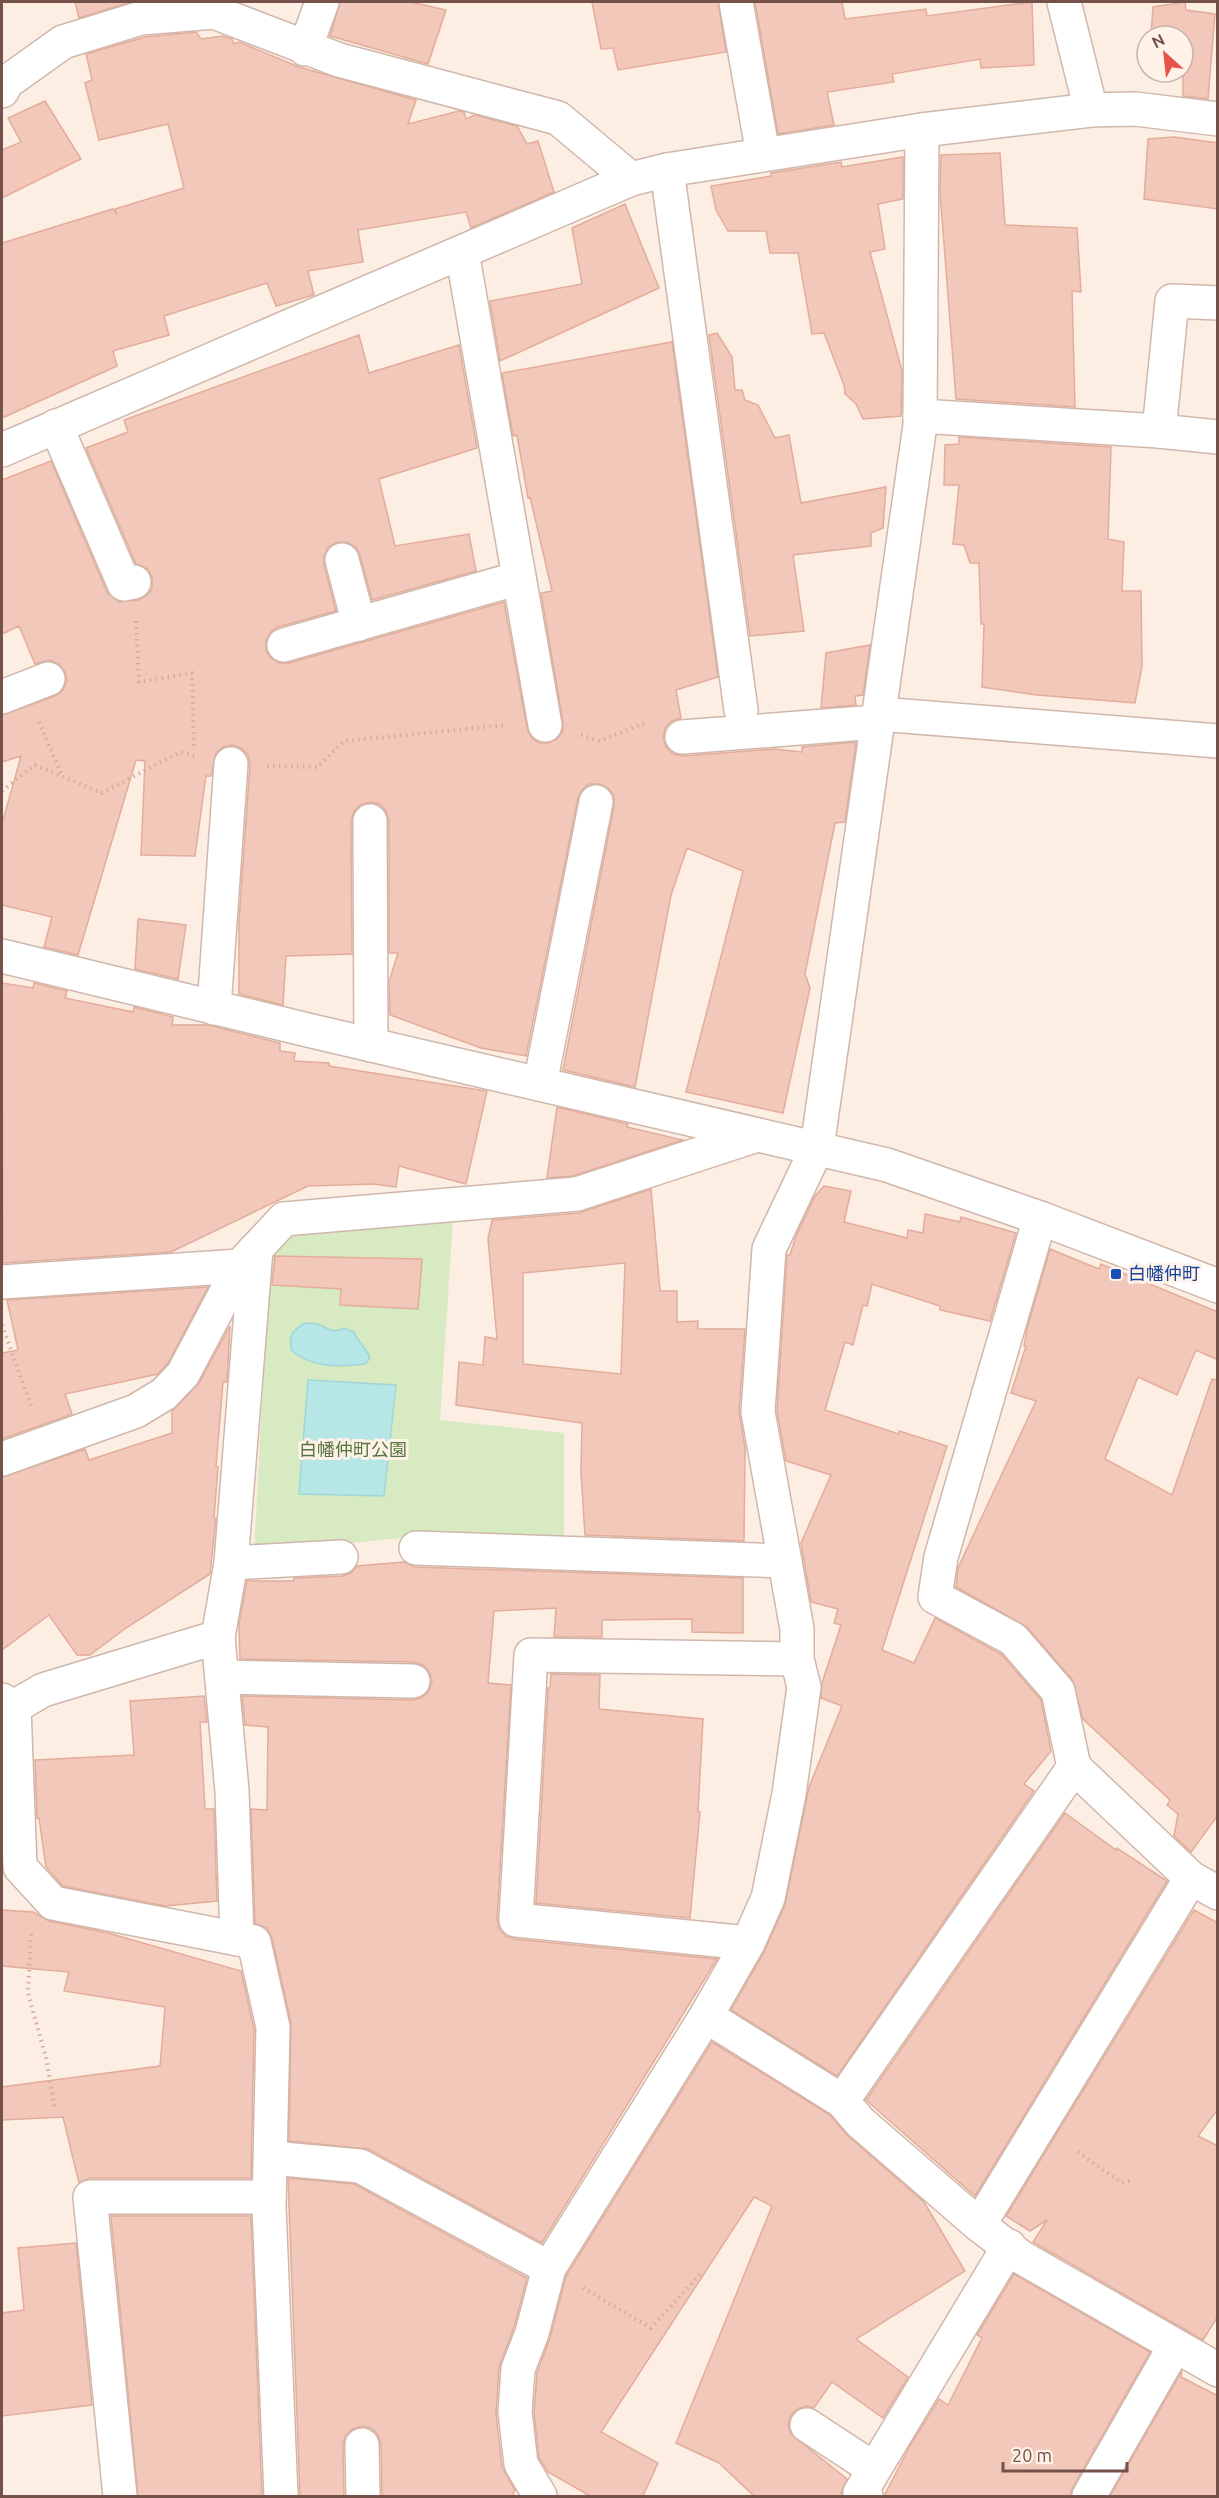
<svg xmlns="http://www.w3.org/2000/svg" width="1219" height="2498" viewBox="0 0 1219 2498" font-family="Ubuntu,'Noto Sans JP',sans-serif">
	<style>
		.green { fill: #d7eac1 }
		.water { fill: #b7e6e6; stroke: #9dd7d8; stroke-width: 1.5 }
		.building { fill: #f2c8ba; stroke: #e4ac9a; stroke-width: 1.5; fill-rule: evenodd }
		.lines { fill: none; stroke-linecap: round; stroke-linejoin: round }
		.minor-casing { stroke: #d0b7ac; stroke-width: 36 }
		.path { stroke: #d6ab9d; stroke-width: 4; stroke-dasharray: 1.5 4.5; stroke-linecap: butt }
		.minor { stroke: #fff; stroke-width: 33 }
		.transit-dot { fill: #1a4fb4; stroke: #fff3e9; stroke-width: 2 }
		.labels { text-anchor: middle; stroke-width: 6; stroke-linejoin: round; paint-order: stroke }
		.transit-label { font-size: 18px; fill: #164399; stroke: #fff3e9; text-anchor: start }
		.park-label { font-size: 18px; fill: #56743e; stroke: #fff3e9 }
	</style>
	<rect width="100%" height="100%" fill="#fceee2"/>
	<path class="green" d="M 453,1219 L 440,1420 L 564,1433 L 564,1539 L 420,1536 L 254,1553 L 270,1253 L 293,1233 Z"/>
	<g class="water">
		<path d="M 305,1323 C 310,1323 316,1323 320,1325 C 331,1330 332,1333 344,1328 L 354,1332 C 358,1343 366,1347 370,1358 L 365,1364 C 340,1367 312,1368 292,1351 C 288,1337 292,1330 305,1323 Z"/>
		<path d="M 308,1380 L 396,1385 L 384,1496 L 299,1494 Z"/>
	</g>
	<g class="building">
		<path d="M 75,2 L 131,2 L 79,18 Z"/>
		<path d="M 340,2 L 411,2 L 446,10 L 428,64 L 330,36 Z"/>
		<path d="M 592,2 L 718,2 L 726,52 L 618,70 L 613,48 L 601,49 Z"/>
		<path d="M 755,2 L 842,2 L 845,19 L 926,9 L 927,16 L 1032,2 L 1034,65 L 981,68 L 980,59 L 892,74 L 894,82 L 827,92 L 834,125 L 778,134 Z"/>
		<path d="M 1185,2 L 1186,10 L 1215,14 L 1208,99 L 1183,96 L 1183,36 L 1151,36 L 1153,7 Z"/>
		<path d="M 196,32 L 201,39 L 223,36 L 232,39 L 234,44 L 239,42 L 299,67 L 416,100 L 408,124 L 459,111 L 464,112 L 466,119 L 475,115 L 517,126 L 527,144 L 538,141 L 554,192 L 471,228 L 466,212 L 358,230 L 363,262 L 308,271 L 314,295 L 276,306 L 267,283 L 164,316 L 169,335 L 113,351 L 117,366 L 2,418 L 2,243 L 113,209 L 117,215 L 115,209 L 184,188 L 168,124 L 99,140 L 85,83 L 92,80 L 86,54 L 145,37 Z"/>
		<path d="M 45,101 L 81,159 L 2,198 L 2,150 L 21,142 L 8,118 Z"/>
		<path d="M 1174,137 L 1218,143 L 1218,209 L 1144,199 L 1148,139 Z"/>
		<path d="M 1000,153 L 1005,225 L 1077,228 L 1081,292 L 1072,291 L 1075,407 L 956,399 L 940,192 L 941,155 Z"/>
		<path d="M 903,157 L 903,199 L 878,204 L 885,249 L 870,252 L 902,371 L 901,416 L 863,419 L 856,404 L 845,394 L 844,385 L 824,333 L 812,334 L 798,253 L 770,253 L 766,231 L 728,231 L 716,210 L 711,186 L 771,176 L 771,173 L 841,162 L 842,167 Z"/>
		<path d="M 625,204 L 659,288 L 500,361 L 490,301 L 582,284 L 572,228 Z"/>
		<path d="M 717,333 L 732,357 L 735,390 L 742,390 L 745,400 L 758,405 L 775,438 L 789,435 L 801,503 L 886,487 L 883,528 L 871,533 L 871,546 L 793,555 L 804,631 L 750,636 L 709,335 Z"/>
		<path d="M 359,335 L 369,373 L 459,345 L 477,448 L 379,479 L 395,546 L 469,534 L 476,571 L 372,600 L 360,555 L 356,547 L 346,542 L 337,542 L 328,547 L 324,556 L 324,565 L 336,611 L 278,627 L 271,632 L 266,640 L 266,651 L 271,658 L 279,663 L 289,663 L 504,602 L 527,728 L 531,737 L 539,743 L 548,743 L 557,739 L 563,731 L 563,722 L 541,593 L 552,591 L 530,497 L 528,498 L 517,435 L 513,436 L 502,373 L 672,342 L 718,677 L 676,690 L 681,718 L 672,721 L 665,728 L 663,738 L 666,747 L 673,754 L 683,756 L 775,749 L 802,752 L 802,747 L 856,742 L 845,822 L 835,823 L 805,974 L 810,988 L 783,1113 L 686,1092 L 743,871 L 687,848 L 671,895 L 635,1087 L 563,1070 L 614,806 L 614,795 L 608,788 L 600,784 L 589,784 L 582,790 L 578,798 L 526,1056 L 481,1048 L 390,1015 L 389,982 L 398,953 L 389,953 L 389,821 L 386,811 L 379,804 L 370,802 L 360,805 L 354,812 L 351,821 L 352,954 L 286,956 L 283,1005 L 239,994 L 239,920 L 250,765 L 248,755 L 241,748 L 233,745 L 223,747 L 216,753 L 211,776 L 206,776 L 195,856 L 141,855 L 145,761 L 136,760 L 78,955 L 44,947 L 52,917 L 2,905 L 2,824 L 21,756 L 2,762 L 2,715 L 55,696 L 63,690 L 67,681 L 65,672 L 59,664 L 50,660 L 35,664 L 19,626 L 2,634 L 2,480 L 51,461 L 107,592 L 119,602 L 138,600 L 146,596 L 152,589 L 152,578 L 148,569 L 136,564 L 86,448 L 128,432 L 124,420 Z"/>
		<path d="M 959,437 L 1111,447 L 1108,539 L 1124,542 L 1122,591 L 1141,591 L 1142,667 L 1135,703 L 1037,695 L 982,687 L 984,624 L 981,624 L 979,563 L 970,563 L 964,545 L 953,544 L 959,485 L 944,485 L 945,445 L 959,444 Z"/>
		<path d="M 870,645 L 863,695 L 855,696 L 856,705 L 821,708 L 826,653 Z"/>
		<path d="M 138,919 L 186,925 L 178,979 L 135,969 Z"/>
		<path d="M 2,983 L 33,988 L 34,983 L 67,991 L 65,998 L 133,1012 L 134,1007 L 173,1017 L 172,1025 L 208,1025 L 280,1043 L 280,1051 L 295,1053 L 294,1061 L 329,1063 L 329,1066 L 487,1091 L 466,1184 L 399,1166 L 396,1187 L 373,1184 L 308,1186 L 171,1252 L 3,1263 Z"/>
		<path d="M 557,1107 L 628,1124 L 627,1127 L 683,1140 L 573,1176 L 547,1178 Z"/>
		<path d="M 824,1186 L 851,1191 L 844,1222 L 907,1238 L 908,1230 L 923,1233 L 925,1214 L 960,1222 L 961,1217 L 1016,1233 L 990,1321 L 940,1310 L 940,1306 L 872,1284 L 867,1306 L 863,1305 L 853,1345 L 845,1342 L 825,1410 L 899,1434 L 899,1431 L 947,1446 L 882,1650 L 914,1663 L 935,1618 L 1001,1654 L 1041,1700 L 1051,1751 L 1024,1784 L 1034,1791 L 837,2076 L 731,2010 L 764,1952 L 785,1905 L 809,1787 L 842,1706 L 821,1698 L 822,1683 L 841,1625 L 834,1623 L 838,1609 L 811,1602 L 801,1543 L 831,1475 L 786,1461 L 777,1411 L 787,1255 L 790,1255 L 796,1236 L 815,1196 Z"/>
		<path d="M 651,1189 L 660,1291 L 677,1291 L 677,1322 L 698,1321 L 698,1329 L 745,1329 L 739,1411 L 745,1448 L 744,1541 L 585,1535 L 581,1472 L 582,1423 L 456,1405 L 459,1362 L 483,1365 L 485,1337 L 497,1339 L 488,1239 L 492,1220 L 579,1213 ZM 625,1263 L 621,1374 L 523,1364 L 523,1273 Z"/>
		<path d="M 1050,1249 L 1099,1269 L 1101,1264 L 1218,1312 L 1218,1360 L 1196,1350 L 1177,1395 L 1138,1377 L 1105,1459 L 1172,1495 L 1212,1379 L 1218,1380 L 1218,1815 L 1191,1852 L 1174,1836 L 1178,1814 L 1167,1805 L 1170,1800 L 1083,1719 L 1072,1679 L 1027,1627 L 956,1587 L 958,1568 L 1036,1401 L 1011,1393 L 1026,1346 L 1024,1346 L 1027,1329 Z"/>
		<path d="M 275,1256 L 422,1259 L 418,1309 L 340,1305 L 341,1289 L 272,1285 Z"/>
		<path d="M 208,1287 L 168,1363 L 158,1374 L 65,1394 L 72,1414 L 2,1439 L 2,1353 L 18,1350 L 7,1300 Z"/>
		<path d="M 230,1326 L 227,1382 L 223,1382 L 216,1466 L 218,1467 L 214,1518 L 216,1518 L 210,1574 L 126,1628 L 90,1655 L 77,1655 L 49,1615 L 2,1650 L 2,1477 L 85,1449 L 89,1460 L 172,1433 L 172,1411 L 199,1383 Z"/>
		<path d="M 404,1562 L 415,1567 L 743,1578 L 743,1633 L 692,1632 L 692,1619 L 602,1620 L 602,1637 L 554,1637 L 556,1608 L 494,1611 L 488,1683 L 511,1685 L 497,1919 L 499,1929 L 506,1936 L 514,1939 L 717,1959 L 542,2243 L 368,2149 L 289,2141 L 291,2023 L 272,1938 L 267,1928 L 255,1923 L 251,1809 L 267,1810 L 268,1727 L 245,1725 L 242,1696 L 413,1700 L 421,1698 L 429,1691 L 432,1681 L 429,1671 L 423,1665 L 413,1662 L 240,1659 L 239,1624 L 247,1581 L 294,1581 L 294,1578 L 342,1576 L 351,1573 L 357,1566 Z"/>
		<path d="M 551,1674 L 600,1675 L 599,1709 L 703,1719 L 698,1812 L 700,1812 L 690,1918 L 536,1903 L 548,1688 L 550,1688 Z"/>
		<path d="M 204,1696 L 207,1722 L 200,1722 L 205,1809 L 214,1809 L 217,1901 L 165,1906 L 63,1886 L 46,1867 L 39,1818 L 37,1818 L 35,1760 L 134,1755 L 130,1701 Z"/>
		<path d="M 1065,1813 L 1116,1850 L 1117,1848 L 1167,1881 L 975,2196 L 866,2100 Z"/>
		<path d="M 2,1910 L 33,1912 L 49,1921 L 108,1933 L 241,1971 L 254,2029 L 251,2178 L 90,2178 L 79,2183 L 63,2117 L 2,2120 L 2,2087 L 160,2066 L 165,2007 L 64,1991 L 69,1972 L 2,1966 Z"/>
		<path d="M 1194,1910 L 1218,1923 L 1218,2109 L 1198,2136 L 1218,2146 L 1218,2316 L 1203,2340 L 1033,2242 L 1047,2220 L 1030,2231 L 1006,2216 Z"/>
		<path d="M 712,2042 L 830,2115 L 848,2136 L 924,2202 L 965,2271 L 856,2339 L 908,2377 L 883,2418 L 832,2382 L 814,2408 L 807,2406 L 799,2408 L 791,2415 L 788,2425 L 791,2434 L 847,2479 L 841,2493 L 842,2496 L 754,2496 L 719,2463 L 676,2443 L 772,2206 L 754,2197 L 601,2432 L 658,2463 L 643,2496 L 590,2496 L 548,2472 L 539,2458 L 534,2412 L 537,2373 L 550,2338 L 566,2276 Z"/>
		<path d="M 288,2178 L 354,2184 L 527,2278 L 514,2327 L 499,2368 L 496,2414 L 502,2467 L 515,2490 L 512,2496 L 382,2496 L 381,2444 L 378,2435 L 371,2428 L 362,2426 L 353,2429 L 345,2436 L 343,2445 L 344,2496 L 300,2496 Z"/>
		<path d="M 111,2216 L 251,2216 L 262,2496 L 138,2496 Z"/>
		<path d="M 76,2243 L 92,2405 L 2,2416 L 2,2313 L 24,2310 L 18,2248 Z"/>
		<path d="M 1014,2274 L 1150,2352 L 1073,2487 L 1070,2496 L 884,2496 L 911,2444 L 939,2399 L 948,2405 L 982,2338 L 977,2335 Z"/>
		<path d="M 1182,2371 L 1181,2377 L 1218,2396 L 1218,2496 L 1110,2496 Z"/>
	</g>
	<g class="lines">
		<defs>
			<g id="minor">
				<path d="M 736,2 L 763,154"/>
				<path d="M 1064,2 L 1091,110"/>
				<path d="M 305,49 L 322,2"/>
				<path d="M 2,91 L 7,82 L 63,42 L 141,18 L 214,12 L 339,60 L 558,118 L 631,179"/>
				<path d="M 667,170 L 741,710"/>
				<path d="M 462,252 L 545,725"/>
				<path d="M 920,416 L 1159,431 L 1218,437"/>
				<path d="M 56,426 L 124,584 L 134,582"/>
				<path d="M 1159,431 L 1172,301 L 1218,303"/>
				<path d="M 2,450 L 631,179 L 667,170 L 922,130 L 1091,110 L 1135,109 L 1218,119"/>
				<path d="M 342,560 L 359,624"/>
				<path d="M 284,645 L 519,578"/>
				<path d="M 2,697 L 48,679"/>
				<path d="M 879,714 L 1218,741"/>
				<path d="M 682,737 L 877,722"/>
				<path d="M 370,821 L 371,1045"/>
				<path d="M 2,956 L 316,1032 L 887,1165 L 1040,1218 L 1218,1286"/>
				<path d="M 214,1008 L 231,764"/>
				<path d="M 540,1084 L 596,802"/>
				<path d="M 2,1282 L 240,1266"/>
				<path d="M 2,1459 L 136,1411 L 164,1394 L 183,1374 L 240,1266 L 284,1219 L 577,1194 L 757,1135"/>
				<path d="M 416,1548 L 785,1561"/>
				<path d="M 231,1563 L 341,1557"/>
				<path d="M 222,1677 L 413,1681"/>
				<path d="M 2,1700 L 14,1707 L 20,1867 L 53,1903 L 254,1942 L 273,2027 L 269,2207 L 281,2496"/>
				<path d="M 14,1707 L 43,1690 L 218,1637"/>
				<path d="M 1074,1767 L 1191,1878 L 1218,1893"/>
				<path d="M 237,1939 L 232,1791 L 218,1637 L 231,1563 L 256,1249"/>
				<path d="M 748,1943 L 516,1920 L 531,1655 L 797,1659"/>
				<path d="M 706,2016 L 842,2101 L 860,2122 L 979,2225 L 1021,2257 L 1218,2370"/>
				<path d="M 842,2101 L 1074,1767 L 1058,1691 L 1013,1639 L 935,1597 L 941,1557 L 1040,1218"/>
				<path d="M 271,2158 L 360,2166 L 549,2268"/>
				<path d="M 979,2225 L 1191,1878"/>
				<path d="M 807,2425 L 874,2469"/>
				<path d="M 362,2445 L 363,2496"/>
				<path d="M 120,2496 L 90,2197 L 269,2197"/>
				<path d="M 540,2496 L 521,2464 L 515,2412 L 518,2369 L 532,2333 L 549,2268 L 706,2016 L 748,1943 L 768,1898 L 789,1794 L 804,1687 L 797,1659 L 797,1629 L 758,1412 L 769,1249 L 817,1148 L 920,425 L 922,130"/>
				<path d="M 866,2496 L 860,2493 L 1009,2246"/>
				<path d="M 1089,2496 L 1175,2346"/>
			</g>
		</defs>
		<use href="#minor" class="minor-casing"/>
		<g class="path">
			<path d="M 136,621 L 139,682 L 192,673 L 194,750"/>
			<path d="M 39,722 L 62,775"/>
			<path d="M 581,735 L 600,741 L 647,722"/>
			<path d="M 267,766 L 318,767 L 344,741 L 506,725"/>
			<path d="M 2,791 L 35,765 L 102,793 L 180,752 L 195,756"/>
			<path d="M 2,1325 L 32,1408"/>
			<path d="M 31,1934 L 28,1993 L 46,2058 L 55,2108"/>
			<path d="M 1078,2152 L 1122,2183 L 1132,2180"/>
			<path d="M 583,2288 L 651,2328 L 702,2272"/>
		</g>
		<use href="#minor" class="minor"/>
	</g>
	<rect class="transit-dot" x="1110" y="1268" width="12" height="12" rx="3"/>
	<g class="labels">
		<g class="transit-label">
			<text x="1128" y="1280">白幡仲町</text>
		</g>
		<g class="park-label">
			<text x="353" y="1456">白幡仲町公園</text>
		</g>
	</g>
	<rect width="1219" height="2498" fill="none" stroke="#745249" stroke-width="6"/>
	<g transform="translate(1165 54) rotate(333)"><circle r="28" fill="#fff3e9" stroke="#c7b3a9" stroke-width="1.5"/>
	<path d="M0-4.5L10 22L0 15L-10 22Z" fill="#e75346"/>
	<text y="-9" font-size="16" font-weight="bold" text-anchor="middle" fill="#745249">N</text>
	</g>
	<path d="M1003 2462v9h124v-9" fill="none" stroke="#745249" stroke-width="3"/>
	<text x="1012" y="2462" font-size="18" fill="#745249" stroke="#fff3e9" stroke-width="4.5" paint-order="stroke">20 m</text>
</svg>
